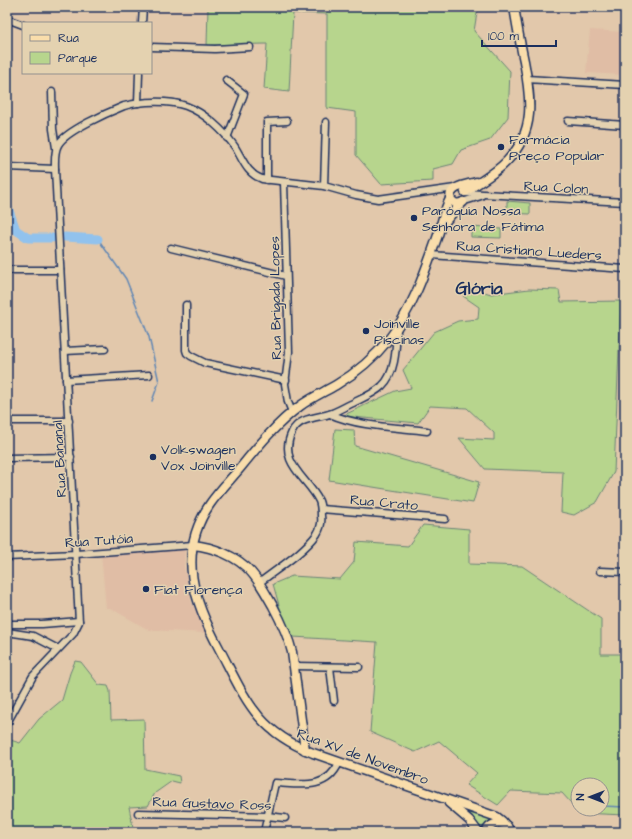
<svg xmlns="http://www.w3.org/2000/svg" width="632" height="839" viewBox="0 0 632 839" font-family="'Architects Daughter',sans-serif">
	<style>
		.built { fill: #e0bda5 }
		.green { fill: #b7d58d; stroke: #698276; fill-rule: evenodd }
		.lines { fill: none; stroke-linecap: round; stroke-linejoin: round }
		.stream { stroke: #6287b4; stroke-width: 1.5 }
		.river { stroke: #91c2ed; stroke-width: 9 }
		.minor-casing { stroke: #1b2f5e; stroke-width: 9 }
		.major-casing { stroke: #1b2f5e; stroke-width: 11 }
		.minor { stroke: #e4d2b0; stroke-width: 6 }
		.major { stroke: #f9ddab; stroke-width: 8 }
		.poi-dot { fill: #1b2f5e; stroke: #e4d2b0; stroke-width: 1.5 }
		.labels { text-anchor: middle; stroke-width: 3; stroke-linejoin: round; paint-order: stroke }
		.poi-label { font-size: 14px; fill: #1b2f5e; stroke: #e4d2b0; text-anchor: start }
		.street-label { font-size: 14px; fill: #1b2f5e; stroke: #e4d2b0 }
		.district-label { font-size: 18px; font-weight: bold; fill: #1b2f5e; stroke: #e4d2b0 }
	</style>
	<rect width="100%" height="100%" fill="#e2c8ab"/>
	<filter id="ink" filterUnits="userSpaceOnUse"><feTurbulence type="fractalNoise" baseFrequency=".025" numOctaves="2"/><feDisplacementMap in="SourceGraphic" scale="8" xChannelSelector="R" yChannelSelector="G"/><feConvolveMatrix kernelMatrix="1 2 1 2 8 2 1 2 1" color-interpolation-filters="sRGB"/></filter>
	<g filter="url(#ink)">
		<g class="built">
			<path d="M 590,30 L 625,32 L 625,75 L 586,73 Z"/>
			<path d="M 184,547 L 185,550 L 184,566 L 191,601 L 206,633 L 149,630 L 110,608 L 106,608 L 101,553 Z"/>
		</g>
		<g class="green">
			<path d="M 208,7 L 478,7 L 474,31 L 510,71 L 508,117 L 490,140 L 461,150 L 453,164 L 433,169 L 433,181 L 381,184 L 356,155 L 356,112 L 327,108 L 327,14 L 293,13 L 289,92 L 264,89 L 267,44 L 207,45 Z"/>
			<path d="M 507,201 L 530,203 L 530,214 L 507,213 Z"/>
			<path d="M 471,227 L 501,229 L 501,238 L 471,237 Z"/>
			<path d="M 529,289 L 559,290 L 561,302 L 621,301 L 614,472 L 597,502 L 574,515 L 561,512 L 563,472 L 485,469 L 459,438 L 494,440 L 494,433 L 467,408 L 430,406 L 418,423 L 342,416 L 395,391 L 411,388 L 403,370 L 434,332 L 458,321 L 478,319 L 479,307 L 463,296 L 478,290 L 491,294 Z"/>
			<path d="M 335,429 L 354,430 L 355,446 L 479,482 L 473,503 L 329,480 Z"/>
			<path d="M 423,525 L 469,529 L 469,564 L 522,566 L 601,619 L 601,654 L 625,654 L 625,815 L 580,813 L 562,793 L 511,791 L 498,805 L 466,785 L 477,773 L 439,741 L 415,752 L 370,732 L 377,642 L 293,637 L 281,612 L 273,584 L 292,576 L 340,579 L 354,562 L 356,542 L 408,546 ZM 578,785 L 602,785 L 602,809 L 578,809 Z"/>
			<path d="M 75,661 L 81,662 L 99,685 L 108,686 L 110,691 L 111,720 L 144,719 L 145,769 L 179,776 L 180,783 L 172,781 L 155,793 L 148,806 L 129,807 L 134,832 L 7,832 L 7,739 L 20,743 L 39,719 L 62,700 L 70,673 Z"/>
			<path d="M 458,806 L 497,821 L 481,832 Z"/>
		</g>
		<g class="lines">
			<g class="stream">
				<path d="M 98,239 L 126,279 L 149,337 L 159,382 L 152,401"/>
				<path d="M 602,806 L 625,807"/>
			</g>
			<g class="river">
				<path d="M 7,205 L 16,230 L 28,238 L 52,238"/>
				<path d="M 65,237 L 98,239"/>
			</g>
			<defs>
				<g id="minor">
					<path d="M 7,19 L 23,25"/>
					<path d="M 142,23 L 143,7"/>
					<path d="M 151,47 L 215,49 L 250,47"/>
					<path d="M 527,79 L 625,85"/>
					<path d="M 226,80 L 244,94 L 227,138"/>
					<path d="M 52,92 L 53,129 L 56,148"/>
					<path d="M 138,103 L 139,73"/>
					<path d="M 568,121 L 625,125"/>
					<path d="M 7,167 L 55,169"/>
					<path d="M 267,180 L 267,122 L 287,121"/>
					<path d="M 284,182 L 289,352 L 285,384 L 288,402 L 292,412"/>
					<path d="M 324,186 L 326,122"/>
					<path d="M 465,193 L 625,202"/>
					<path d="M 465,201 L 481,196"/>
					<path d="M 171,248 L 286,276"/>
					<path d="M 431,255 L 625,269"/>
					<path d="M 7,270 L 60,270"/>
					<path d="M 186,305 L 186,350 L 187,353 L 191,356 L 205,363 L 286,380"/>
					<path d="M 65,351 L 105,349"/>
					<path d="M 66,380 L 149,375"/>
					<path d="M 330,414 C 360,427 395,427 427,431"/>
					<path d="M 7,421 L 69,421"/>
					<path d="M 7,458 L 71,457"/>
					<path d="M 321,509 L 445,519"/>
					<path d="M 7,557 L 76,554 L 193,545"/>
					<path d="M 600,571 L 625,572"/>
					<path d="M 259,583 C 277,569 304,552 317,534 C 320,529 322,522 321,516 C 321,511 321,506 319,501 C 308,478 277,463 292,432 C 298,419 313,418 326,415 C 335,413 344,407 353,403 C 363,398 375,393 382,386 C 396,373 396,347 397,329"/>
					<path d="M 7,624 L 42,624 L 79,621"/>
					<path d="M 7,632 L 33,636 L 58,649"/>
					<path d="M 294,666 L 359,667"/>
					<path d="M 330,667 L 334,701"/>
					<path d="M 7,723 L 33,676 L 73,634 L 79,622 L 55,169 C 55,161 54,152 58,145 C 65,131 109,112 124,106 C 142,101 168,100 186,106 C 205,113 224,131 235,147 C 243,160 247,174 262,179 L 324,186 L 356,195 L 378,199 L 455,188"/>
					<path d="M 138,813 L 267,816 L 285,818"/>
					<path d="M 264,832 L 275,783 C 300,784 326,791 339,763"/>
				</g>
				<g id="major">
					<path d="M 465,192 C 479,182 495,174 507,161 C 536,131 531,99 524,61 C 520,43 517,25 514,7"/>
					<path d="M 450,199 C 444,210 442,223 438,235 C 425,272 413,308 389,339 C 374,358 356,373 336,385 C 324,392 311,398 300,406 C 277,423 259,445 241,467 C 231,479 219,491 210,504 C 176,554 194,602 220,650 C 246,700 257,731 313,753 L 497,817 L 502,821 L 511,832"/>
					<path d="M 463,202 C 457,205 452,203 450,197 C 451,186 466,185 476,182"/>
					<path d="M 444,223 L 456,209 L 463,202"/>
					<path d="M 193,545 C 213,547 237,556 251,572 C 260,582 266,594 273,606 C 281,621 288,635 292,652 L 305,750"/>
					<path d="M 449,803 L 469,820 L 478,832"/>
					<path d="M 486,832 C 490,824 498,821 507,826"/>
				</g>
			</defs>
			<use href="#minor" class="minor-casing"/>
			<use href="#major" class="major-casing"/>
			<use href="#minor" class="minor"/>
			<use href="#major" class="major"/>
		</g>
	</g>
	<g class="poi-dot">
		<circle cx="501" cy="147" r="4"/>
		<circle cx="414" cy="218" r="4"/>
		<circle cx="366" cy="331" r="4"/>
		<circle cx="153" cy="457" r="4"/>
		<circle cx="146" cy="589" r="4"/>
	</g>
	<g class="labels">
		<g class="poi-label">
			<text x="509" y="144">Farmácia<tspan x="509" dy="16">Preço Popular</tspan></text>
			<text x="422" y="215">Paróquia Nossa<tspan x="422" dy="16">Senhora de Fátima</tspan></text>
			<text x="374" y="328">Joinville<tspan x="374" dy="16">Piscinas</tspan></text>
			<text x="161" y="454">Volkswagen<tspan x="161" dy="16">Vox Joinville</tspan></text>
			<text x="154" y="594">Fiat Florença</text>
		</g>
		<g class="street-label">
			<text transform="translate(556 187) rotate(3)" y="5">Rua Colon</text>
			<text transform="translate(529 250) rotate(4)" y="5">Rua Cristiano Lueders</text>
			<text transform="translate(275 298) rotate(-91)" y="5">Rua Brigada Lopes</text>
			<text transform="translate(59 459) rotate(-93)" y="5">Rua Bananal</text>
			<text transform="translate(384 502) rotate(5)" y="5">Rua Crato</text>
			<text transform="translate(99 540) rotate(-4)" y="5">Rua Tutóia</text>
			<text transform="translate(363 756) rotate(20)" y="5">Rua XV de Novembro</text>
			<text transform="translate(212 803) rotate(2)" y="5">Rua Gustavo Ross</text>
		</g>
		<g class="district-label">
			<text x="479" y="294">Glória</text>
		</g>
	</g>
	<rect width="632" height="839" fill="none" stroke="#e4d2b0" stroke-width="24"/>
	<rect x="12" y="12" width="608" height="815" fill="none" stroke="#1b2f5e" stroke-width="1.5" filter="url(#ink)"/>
	<rect x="22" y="22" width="130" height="52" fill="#e4d2b0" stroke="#94918f"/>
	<rect x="30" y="35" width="20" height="6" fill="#f9ddab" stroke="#94918f"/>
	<text x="58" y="42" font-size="12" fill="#1b2f5e">Rua</text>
	<rect x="30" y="52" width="20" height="12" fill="#b7d58d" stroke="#94918f"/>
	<text x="58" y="62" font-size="12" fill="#1b2f5e">Parque</text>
	<g transform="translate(590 797) rotate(270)"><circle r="19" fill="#e4d2b0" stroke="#94918f"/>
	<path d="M0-3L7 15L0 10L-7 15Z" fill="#1b2f5e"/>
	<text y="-6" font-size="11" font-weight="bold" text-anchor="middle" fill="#1b2f5e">N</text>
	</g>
	<path d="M482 40v6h74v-6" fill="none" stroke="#1b2f5e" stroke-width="2"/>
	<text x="488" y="40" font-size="12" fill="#1b2f5e" stroke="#e4d2b0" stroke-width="3" paint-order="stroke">100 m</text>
</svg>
